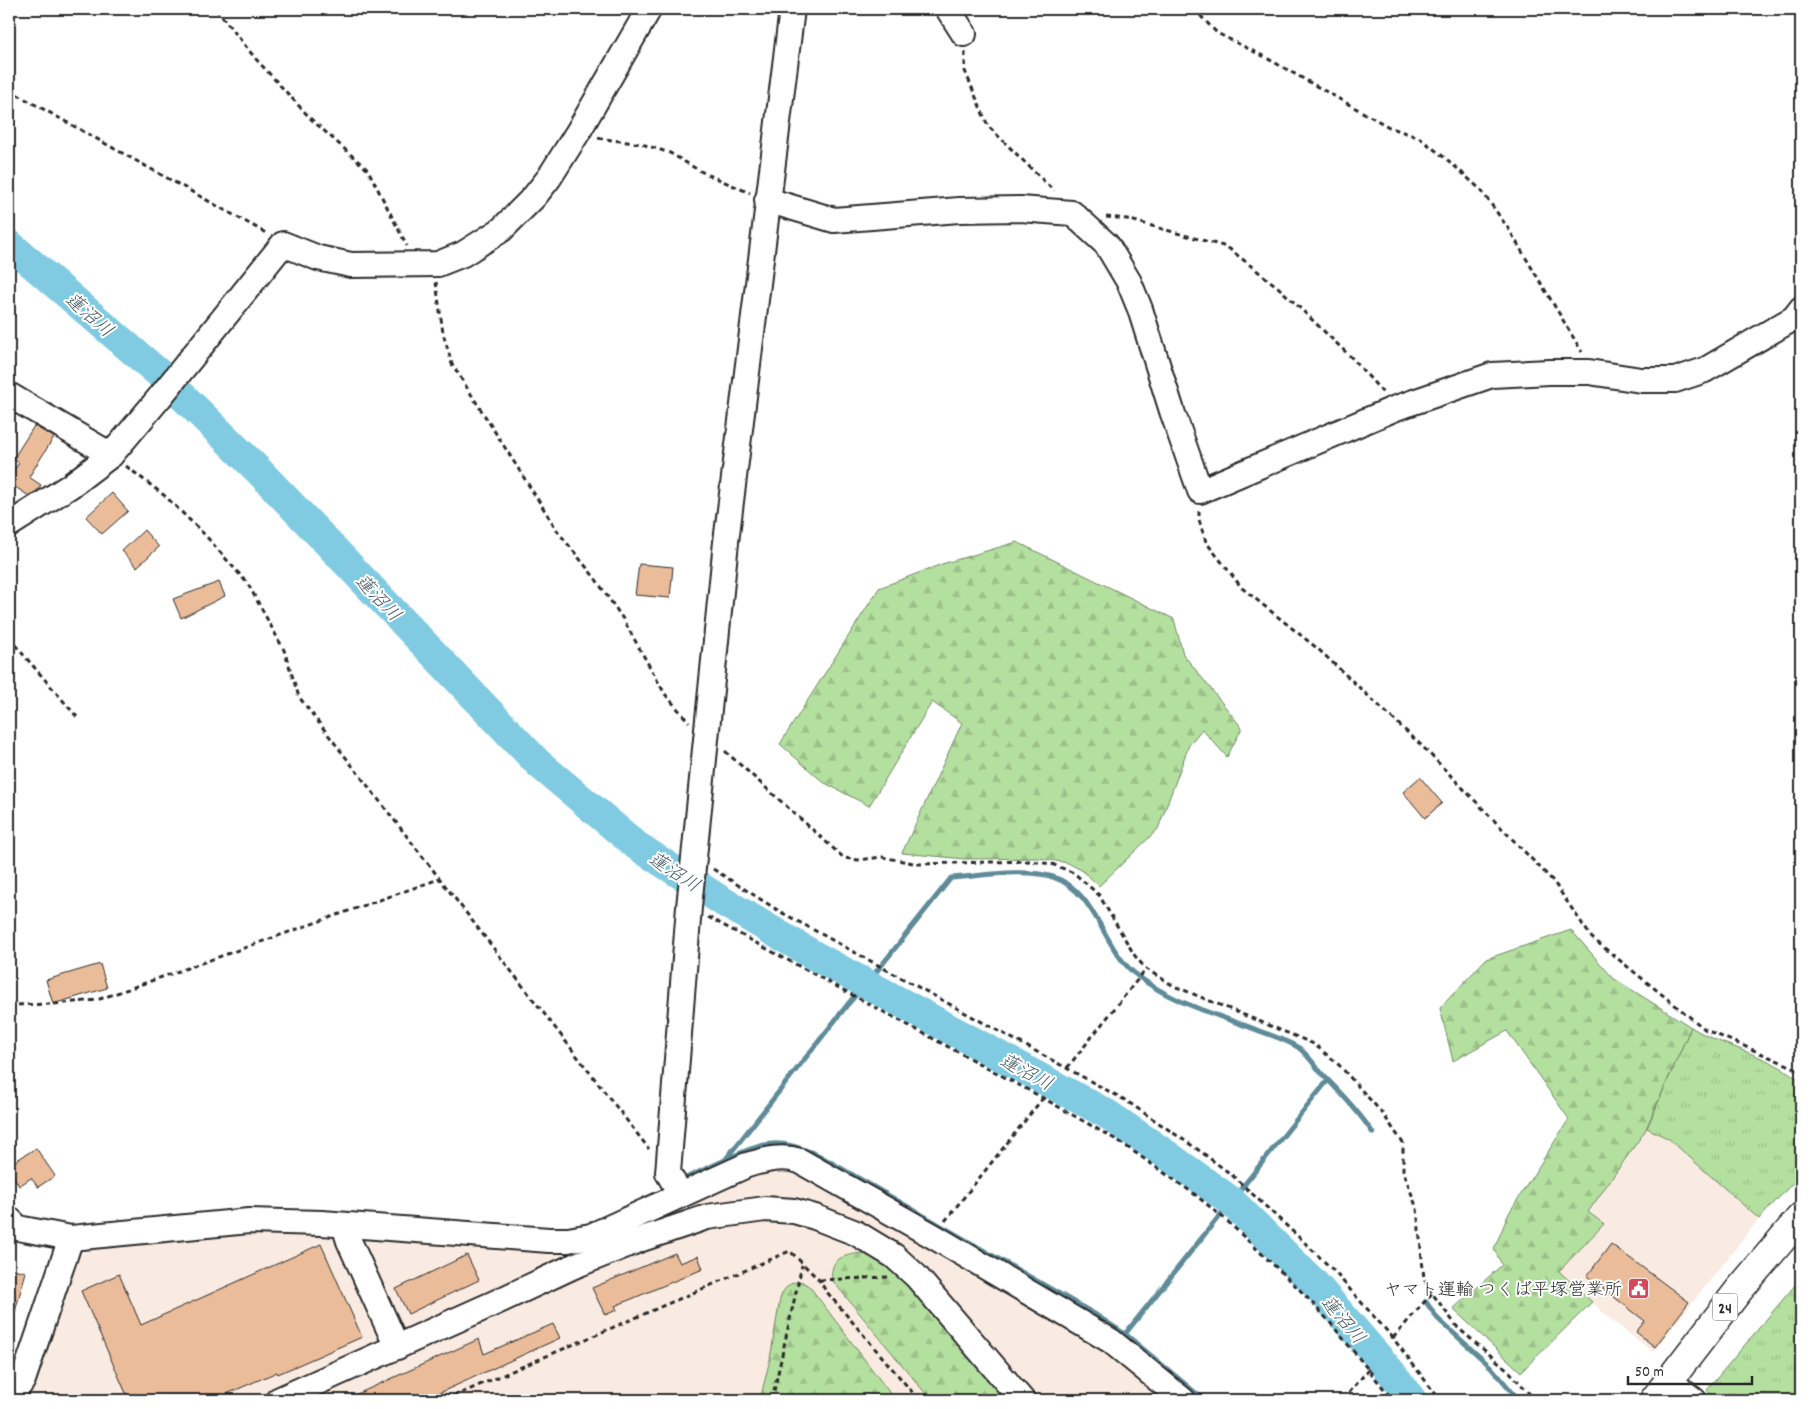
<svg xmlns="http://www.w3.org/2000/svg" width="1810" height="1409" viewBox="0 0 1810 1409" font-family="Dekko,'Klee One',sans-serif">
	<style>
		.built { fill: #f9ebe1 }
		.grass { fill: url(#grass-tufts); stroke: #708665 }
		.forest { fill: url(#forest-firs); stroke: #708665 }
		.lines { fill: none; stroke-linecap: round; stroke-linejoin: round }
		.stream { stroke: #5f8b99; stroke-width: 5 }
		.river { stroke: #81cbe2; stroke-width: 30 }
		.building { fill: #eabc9a; stroke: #2b2b2b }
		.minor-casing { stroke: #2b2b2b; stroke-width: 28 }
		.major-casing { stroke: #2b2b2b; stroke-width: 31 }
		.path { stroke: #2b2b2b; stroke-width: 3; stroke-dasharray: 5 4; stroke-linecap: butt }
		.minor { stroke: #fff; stroke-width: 24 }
		.major { stroke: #fff; stroke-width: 28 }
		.labels { text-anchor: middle; stroke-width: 4; stroke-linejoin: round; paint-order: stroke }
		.shield { fill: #fff; stroke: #6b6b6b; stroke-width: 1 }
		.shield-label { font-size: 16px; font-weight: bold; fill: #2b2b2b }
		.poi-label { font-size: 18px; fill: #2b2b2b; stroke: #fff; text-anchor: end }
		.water-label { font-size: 19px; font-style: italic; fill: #455b62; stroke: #fff }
	</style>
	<defs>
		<pattern id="grass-tufts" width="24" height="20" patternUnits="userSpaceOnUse" patternTransform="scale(1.25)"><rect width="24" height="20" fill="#b4e09f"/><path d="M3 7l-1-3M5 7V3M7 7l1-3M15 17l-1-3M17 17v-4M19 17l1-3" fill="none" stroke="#9bc089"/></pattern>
		<pattern id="forest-firs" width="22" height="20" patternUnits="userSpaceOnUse" patternTransform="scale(1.25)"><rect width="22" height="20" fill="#b4e09f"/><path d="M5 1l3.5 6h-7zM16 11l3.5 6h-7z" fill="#9bc089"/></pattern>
	</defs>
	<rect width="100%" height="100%" fill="#fff"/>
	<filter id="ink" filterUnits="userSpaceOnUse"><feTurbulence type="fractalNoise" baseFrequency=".02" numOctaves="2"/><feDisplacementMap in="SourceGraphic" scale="10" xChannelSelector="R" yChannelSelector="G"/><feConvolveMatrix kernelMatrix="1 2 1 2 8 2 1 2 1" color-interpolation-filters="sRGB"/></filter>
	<g filter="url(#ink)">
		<g class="built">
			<path d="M 1647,1128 L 1669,1139 L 1759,1219 L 1653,1352 L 1610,1319 L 1559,1271 L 1603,1224 L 1588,1212 Z"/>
			<path d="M 788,1165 L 1097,1342 L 1168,1400 L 23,1400 L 33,1387 L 49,1343 L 70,1269 L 81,1254 L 106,1244 L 229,1234 L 331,1233 L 549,1250 L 736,1178 Z"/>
		</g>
		<g class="grass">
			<path d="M 1691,1027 C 1726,1049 1770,1054 1801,1082 L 1801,1174 L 1759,1219 L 1669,1139 L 1647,1128 Z"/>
			<path d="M 1801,1278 L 1801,1400 L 1715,1400 L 1707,1390 Z"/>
		</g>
		<g class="forest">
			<path d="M 1017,542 L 1174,619 L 1183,654 L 1242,728 L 1227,757 L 1202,729 L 1189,745 L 1158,829 L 1099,886 L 1083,871 L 1068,863 L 1038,858 L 965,859 L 902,853 L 962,723 L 932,702 L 869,806 L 823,782 L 780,744 L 879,588 L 942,564 Z"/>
			<path d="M 1571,930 L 1613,978 L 1691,1027 L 1645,1131 L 1588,1212 L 1604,1224 L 1559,1271 L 1592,1302 L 1521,1372 L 1453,1309 L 1502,1265 L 1494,1249 L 1509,1213 L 1569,1119 L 1507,1031 L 1453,1061 L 1440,1008 L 1486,959 Z"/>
			<path d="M 862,1253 L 878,1256 L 920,1298 L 1007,1400 L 931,1400 L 832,1280 C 829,1258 844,1255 862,1253 Z"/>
			<path d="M 801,1281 L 810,1287 L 895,1400 L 760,1400 L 770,1359 L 780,1299 C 783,1289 789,1282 801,1281 Z"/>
		</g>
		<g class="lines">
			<g class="stream">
				<path d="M 727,1159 C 767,1141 777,1138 818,1155 L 1096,1315 L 1125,1334 L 1204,1400"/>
				<path d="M 686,1178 L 725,1160 L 848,1004 L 881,966 L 951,878 C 981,876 1024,868 1053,877 C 1096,891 1102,946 1134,973 C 1169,1002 1215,1014 1257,1030 C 1270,1035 1287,1040 1299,1048 C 1308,1055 1316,1067 1324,1076 C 1342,1094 1359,1112 1373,1133"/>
				<path d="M 1426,1302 L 1438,1319 L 1491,1367 L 1519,1400"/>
				<path d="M 1125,1334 L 1328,1080"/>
			</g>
			<path class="river" d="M 9,244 L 162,376 L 258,470 L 538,763 L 637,846 L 722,901 L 815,956 L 1107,1114 L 1167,1155 L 1231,1201 L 1315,1284 L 1391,1372 L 1412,1400"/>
		</g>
		<g class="building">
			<path d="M 34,426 L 54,437 L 29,477 L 41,485 L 37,491 L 29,496 L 9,483 L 9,477 L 19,463 L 13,459 Z"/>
			<path d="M 112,493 L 128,511 L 102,534 L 86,517 Z"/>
			<path d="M 144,530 L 159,547 L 137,567 L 122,551 Z"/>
			<path d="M 639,564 L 673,567 L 670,598 L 635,595 Z"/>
			<path d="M 219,582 L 225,596 L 181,618 L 173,599 Z"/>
			<path d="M 1420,777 L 1442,803 L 1425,818 L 1403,792 Z"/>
			<path d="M 100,964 L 107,988 L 53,1004 L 46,980 Z"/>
			<path d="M 36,1148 L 55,1176 L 38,1187 L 31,1178 L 19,1186 L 9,1168 L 9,1165 Z"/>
			<path d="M 321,1244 L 362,1337 L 278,1374 L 277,1372 L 213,1400 L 129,1400 L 81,1291 L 119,1274 L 141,1325 Z"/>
			<path d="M 1611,1244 L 1689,1302 L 1655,1347 L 1636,1332 L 1645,1321 L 1587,1276 Z"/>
			<path d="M 675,1253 L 680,1263 L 698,1256 L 703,1269 L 615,1306 L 617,1310 L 605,1315 L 592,1288 Z"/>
			<path d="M 467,1255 L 479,1280 L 408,1314 L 396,1289 Z"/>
			<path d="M 9,1268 L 26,1272 L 13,1319 L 9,1318 Z"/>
			<path d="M 553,1324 L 560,1338 L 424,1400 L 344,1400 L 479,1339 L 484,1354 Z"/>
		</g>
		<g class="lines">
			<defs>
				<g id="minor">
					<path d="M 948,9 L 964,34"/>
					<path d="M 767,200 L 834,220 L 959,210 L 1020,209 L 1072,213 L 1107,245 L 1129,282 L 1140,309 L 1172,411 L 1200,491 L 1396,408 L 1492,375 L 1549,372 L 1589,372 L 1641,380 L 1675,380 L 1705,370 L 1794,318 L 1801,309"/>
					<path d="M 9,395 L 111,455"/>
					<path d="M 9,525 L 70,486 L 111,455 L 160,397 L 283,244 L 318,258 L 351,265 L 438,264 L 463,254 L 501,230 L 534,197 L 549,178 L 578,132 L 649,9"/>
					<path d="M 681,1195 L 668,1173 L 689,907 L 726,542 L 792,9"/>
					<path d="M 9,1219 L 18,1228 L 71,1238 L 249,1221 L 322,1223 L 549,1240 L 568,1240 L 591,1236 L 747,1165 C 765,1160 781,1155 800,1161 L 933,1236 L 1111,1341 L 1183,1400"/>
					<path d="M 344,1225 L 349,1241 L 397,1347"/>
					<path d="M 1668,1380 L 1694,1400"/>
					<path d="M 9,1400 L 23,1380 L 71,1238"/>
					<path d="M 278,1400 L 499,1301 L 574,1266 L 639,1240 L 707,1217 L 765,1209 L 794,1211 L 815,1217 L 856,1233 L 894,1256 L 916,1276 L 1022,1400"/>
				</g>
				<path id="major" d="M 1654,1400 L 1739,1290 L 1801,1217"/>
			</defs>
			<use href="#minor" class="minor-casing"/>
			<use href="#major" class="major-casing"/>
			<g class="path">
				<path d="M 216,9 L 255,58 L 311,119 L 368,170 L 407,246"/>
				<path d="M 1194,9 L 1217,33 L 1263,56 L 1389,127 L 1420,138 L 1450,162 L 1481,190 L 1508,228 L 1582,352"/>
				<path d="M 965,52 L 965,71 L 988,126 L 1054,191"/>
				<path d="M 9,90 L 266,233"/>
				<path d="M 598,138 L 642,144 L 670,153 L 700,171 L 750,193"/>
				<path d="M 1106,217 L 1127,219 L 1227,247 L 1279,288 L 1353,359 L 1383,393"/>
				<path d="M 436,282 L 443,333 L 452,364 L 559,533 L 595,578 L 623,619 L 665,694 L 689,722"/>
				<path d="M 126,466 L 165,496 L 206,536 L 248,584 L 284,650 L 299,697 L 649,1149"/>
				<path d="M 1199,511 L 1199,520 L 1206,542 L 1242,588 L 1318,649 L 1421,745 L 1553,881 L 1592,938 L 1706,1030 L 1793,1067 L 1801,1074"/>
				<path d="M 9,638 L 78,718"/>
				<path d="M 725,751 L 844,858 L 858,860 L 882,857 L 918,864 L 1030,861 L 1052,864 L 1074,873 L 1099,895 L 1135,956 L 1146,969 L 1174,986 L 1314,1044 L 1339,1065 L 1383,1114 L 1403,1143 L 1403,1170 L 1417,1209 L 1424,1279 L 1432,1293 L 1458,1328 L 1508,1370 L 1535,1400"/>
				<path d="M 713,869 L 779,911 L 1125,1100 L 1200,1151 L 1232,1175 L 1304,1242 L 1332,1269 L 1393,1338 L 1440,1400"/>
				<path d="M 708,917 L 1043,1098 L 1120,1142 L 1193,1193 L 1225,1219 L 1298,1288 L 1328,1320 L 1393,1400"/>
				<path d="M 9,1005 L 53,1004 L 97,1000 L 439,879"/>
				<path d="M 1067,1068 L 1146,969"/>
				<path d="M 945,1221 L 1043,1098"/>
				<path d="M 820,1280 L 888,1277"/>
				<path d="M 1393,1338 L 1432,1293"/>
				<path d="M 445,1400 L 790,1251 L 819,1280 L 826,1291 L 919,1400"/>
				<path d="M 772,1400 L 802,1265"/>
				<path d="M 1343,1400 L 1369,1369"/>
			</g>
			<use href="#minor" class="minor"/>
			<use href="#major" class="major"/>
		</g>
	</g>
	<defs>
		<symbol id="civic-square" viewBox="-11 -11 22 22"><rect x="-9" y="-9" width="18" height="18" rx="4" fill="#d1495b" stroke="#fff"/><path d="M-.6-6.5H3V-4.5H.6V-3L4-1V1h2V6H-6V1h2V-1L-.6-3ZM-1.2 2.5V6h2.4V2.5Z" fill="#fff"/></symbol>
	</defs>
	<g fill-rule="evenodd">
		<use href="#civic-square" x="1626" y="1276" width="25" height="25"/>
	</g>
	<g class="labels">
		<rect class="shield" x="1712.5" y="1293.5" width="25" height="27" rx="4"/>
		<g class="shield-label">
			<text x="1725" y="1313">24</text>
		</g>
		<g class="poi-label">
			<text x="1622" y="1295">ヤマト運輸 つくば平塚営業所</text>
		</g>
		<g class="water-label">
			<text transform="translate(90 314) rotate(41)" y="7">蓮沼川</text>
			<text transform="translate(379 597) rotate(46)" y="7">蓮沼川</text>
			<text transform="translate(675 871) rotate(33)" y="7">蓮沼川</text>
			<text transform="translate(1027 1071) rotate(28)" y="7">蓮沼川</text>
			<text transform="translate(1344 1319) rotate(50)" y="7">蓮沼川</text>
		</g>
	</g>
	<rect width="1810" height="1409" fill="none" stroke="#fff" stroke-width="30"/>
	<rect x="15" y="15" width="1780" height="1379" fill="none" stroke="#2b2b2b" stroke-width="2" filter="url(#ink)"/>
	<path d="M1628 1376v8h124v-8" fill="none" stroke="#2b2b2b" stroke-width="2.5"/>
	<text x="1635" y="1376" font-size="15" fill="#2b2b2b" stroke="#ffffff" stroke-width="4" paint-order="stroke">50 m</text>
</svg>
